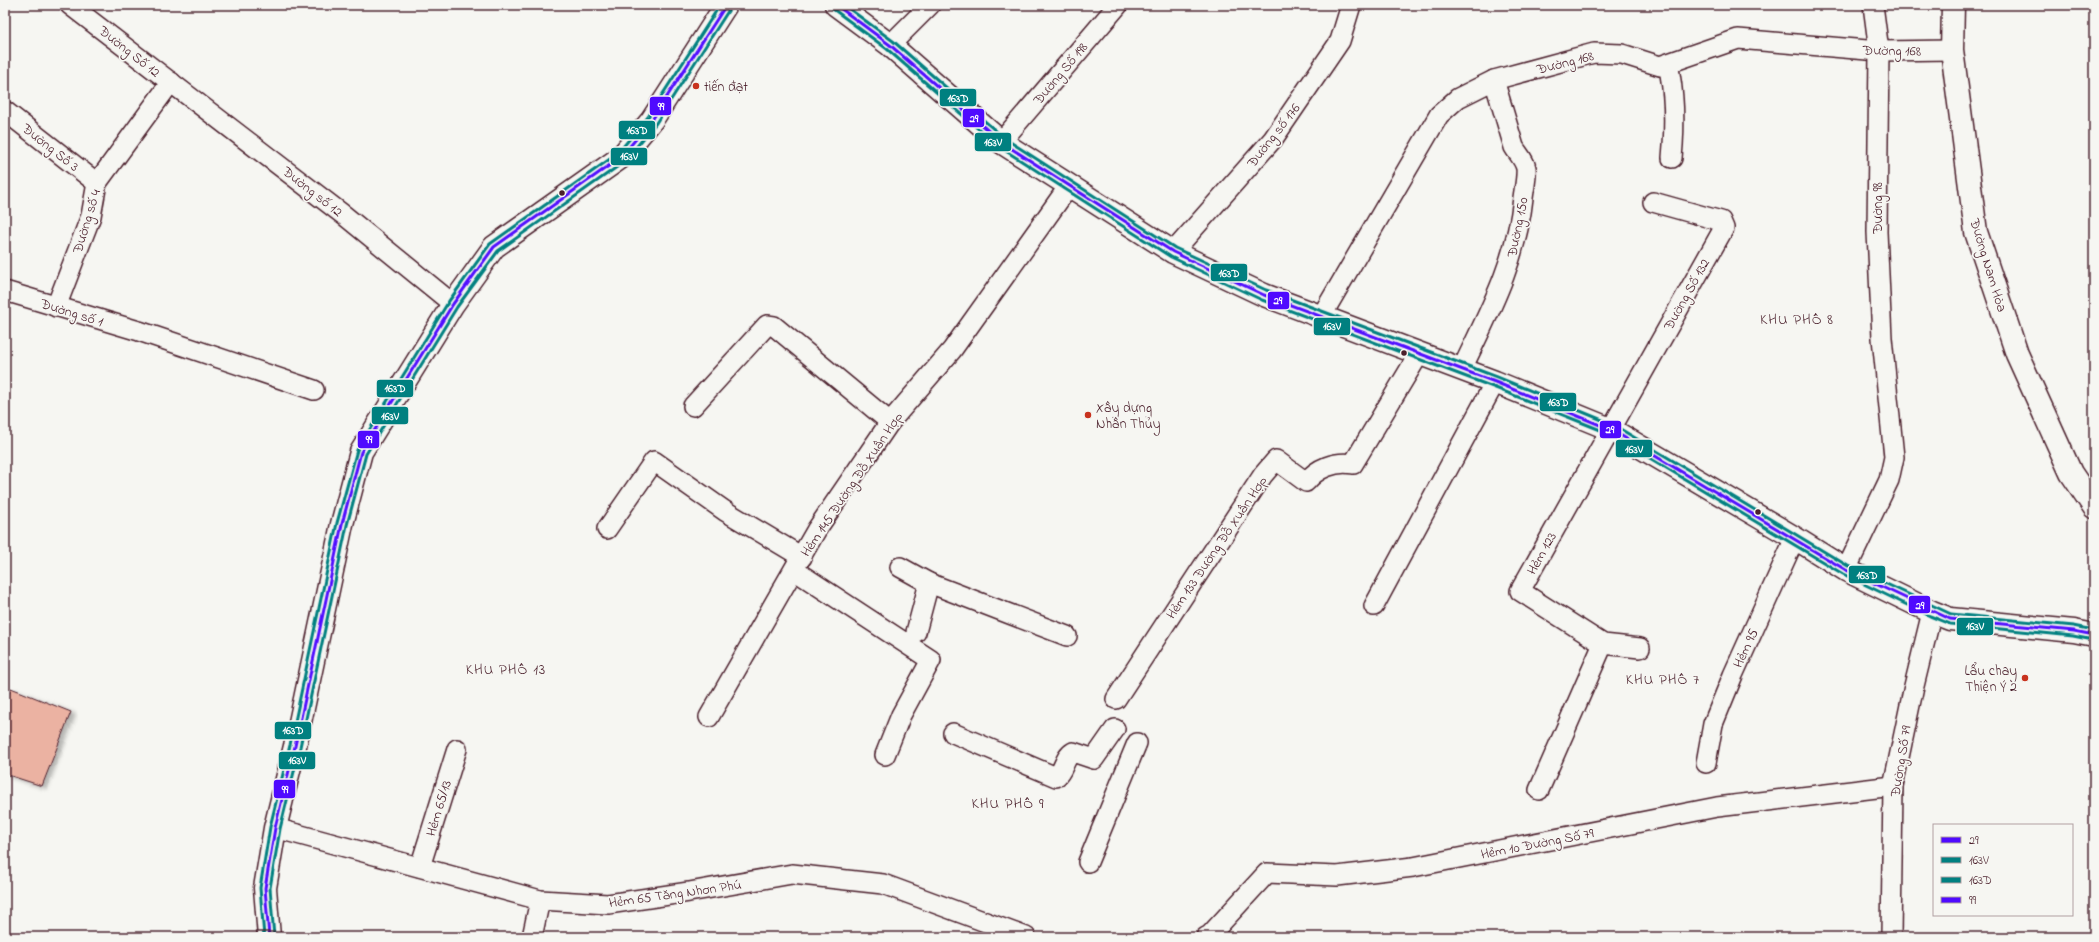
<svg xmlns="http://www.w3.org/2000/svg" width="2099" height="942" viewBox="0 0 2099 942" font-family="'Indie Flower',sans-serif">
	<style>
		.building { fill: #ebb2a2; stroke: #4a1f2b; filter: url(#shadow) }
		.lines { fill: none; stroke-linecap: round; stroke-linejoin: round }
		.minor-casing { stroke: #4a1f2b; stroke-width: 22 }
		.tertiary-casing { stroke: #4a1f2b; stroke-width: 25 }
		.secondary-casing { stroke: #4a1f2b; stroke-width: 25 }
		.minor { stroke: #f6f6f2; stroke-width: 19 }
		.tertiary { stroke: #f6f6f2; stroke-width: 22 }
		.secondary { stroke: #f6f6f2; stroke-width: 22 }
		.bus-1-casing { stroke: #f6f6f2; stroke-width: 6 }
		.bus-2-casing { stroke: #f6f6f2; stroke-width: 6 }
		.bus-3-casing { stroke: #f6f6f2; stroke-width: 6 }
		.bus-4-casing { stroke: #f6f6f2; stroke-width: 6 }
		.bus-1 { stroke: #4f0aff; stroke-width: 3 }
		.bus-2 { stroke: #008080; stroke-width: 3 }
		.bus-3 { stroke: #008080; stroke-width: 3 }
		.bus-4 { stroke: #4f0aff; stroke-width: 3 }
		.poi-dot { fill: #c8321e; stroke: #f6f6f2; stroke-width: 1.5 }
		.bus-dot { fill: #4a1f2b; stroke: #f6f6f2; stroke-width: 1.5 }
		.labels { text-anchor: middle; stroke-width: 3.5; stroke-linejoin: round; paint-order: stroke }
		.street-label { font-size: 14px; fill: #4a1f2b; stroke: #f6f6f2 }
		.poi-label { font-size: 14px; fill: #4a1f2b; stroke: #f6f6f2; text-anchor: start }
		.neighbourhood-label { font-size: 15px; letter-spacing: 1px; fill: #4a1f2b; stroke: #f6f6f2 }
		.line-badge { stroke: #f6f6f2; stroke-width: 1.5 }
		.badge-label { font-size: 11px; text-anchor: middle; font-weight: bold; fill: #fff }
	</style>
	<defs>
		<filter id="shadow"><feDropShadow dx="4.5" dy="2.5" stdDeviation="2" flood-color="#0004"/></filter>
	</defs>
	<rect width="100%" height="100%" fill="#f6f6f2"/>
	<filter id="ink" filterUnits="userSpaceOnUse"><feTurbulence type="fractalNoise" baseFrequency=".025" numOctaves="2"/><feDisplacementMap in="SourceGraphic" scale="8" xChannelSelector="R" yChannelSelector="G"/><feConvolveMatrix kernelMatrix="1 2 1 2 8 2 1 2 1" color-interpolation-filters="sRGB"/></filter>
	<g filter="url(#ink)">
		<path class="building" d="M 11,688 L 71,712 L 42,786 L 5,774 L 5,703 Z"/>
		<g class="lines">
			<defs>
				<g id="minor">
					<path d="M 70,5 L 345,216 L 453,304"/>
					<path d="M 890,45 L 930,5"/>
					<path d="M 1668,64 C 1675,95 1675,126 1672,158"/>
					<path d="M 5,111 L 97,183"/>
					<path d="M 1001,142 L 1118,5"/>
					<path d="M 1173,252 L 1273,139 L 1340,41 L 1351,5"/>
					<path d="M 5,291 L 139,331 L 314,390"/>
					<path d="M 56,307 L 91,216 L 97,183 L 171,82"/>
					<path d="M 1321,317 L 1439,115 L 1458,98 L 1494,80 L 1594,53 L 1622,54 L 1660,66 L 1738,39 L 1879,51 L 1952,50"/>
					<path d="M 1462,369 C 1489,312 1516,263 1523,198 C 1524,189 1527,177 1526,168 C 1524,159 1518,154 1514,147 L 1494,80"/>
					<path d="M 693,406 L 767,325 L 774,326 L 890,422"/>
					<path d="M 607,529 L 654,461 L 725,511 L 802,557"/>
					<path d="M 900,567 L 929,583 L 1067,636"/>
					<path d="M 794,570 L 931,660 L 901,715 L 885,755"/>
					<path d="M 1846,570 L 1889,480 L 1894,457 L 1882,338 L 1877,232 L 1879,51 L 1873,5"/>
					<path d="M 1374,606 L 1495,382"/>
					<path d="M 916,632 L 929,583"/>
					<path d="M 1640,648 L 1603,644 L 1520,591 L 1724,228 L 1721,221 L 1653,202"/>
					<path d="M 1116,699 L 1263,475 L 1276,460 L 1306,482 C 1317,468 1335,461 1353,464 L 1419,354"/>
					<path d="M 709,717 L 817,529 L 890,422 L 952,350 L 1069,186"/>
					<path d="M 953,733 L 1056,777 C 1064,771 1064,757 1073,752 L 1094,759 L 1115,729"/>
					<path d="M 1706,763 L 1713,724 L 1733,675 L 1795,538"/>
					<path d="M 1539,790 L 1603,644"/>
					<path d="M 275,828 L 540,900 L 608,904 L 689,892 L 792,874 L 883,884 L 1026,937"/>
					<path d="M 1088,862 L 1137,743"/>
					<path d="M 420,867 L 457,749"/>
					<path d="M 532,937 L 540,900"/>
					<path d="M 1206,937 L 1210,935 L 1267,873 L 1337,876 L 1413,867 L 1717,807 L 1893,786"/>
					<path d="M 1891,937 L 1893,786 L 1914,686 L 1932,612"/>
				</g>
				<g id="tertiary">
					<path d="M 1953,5 L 1952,50 L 1976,232 L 2017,354 L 2071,473 L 2094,507"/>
					<path d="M 269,937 L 265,888 L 275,828 L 295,746 L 342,524 L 361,452 L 453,304 L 494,247 L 620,158 L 652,120 L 726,5"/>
				</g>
				<path id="secondary" d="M 836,5 L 890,45 L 1001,142 L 1173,252 L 1264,295 L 1495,382 L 1610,429 L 1795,538 L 1846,570 L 1932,612 L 1950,619 L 2074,631 L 2094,635"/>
			</defs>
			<use href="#minor" class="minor-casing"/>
			<use href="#tertiary" class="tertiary-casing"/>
			<use href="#secondary" class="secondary-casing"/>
			<use href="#minor" class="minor"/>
			<use href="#tertiary" class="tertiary"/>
			<use href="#secondary" class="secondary"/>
			<defs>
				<path id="bus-1" d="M 836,5 L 890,45 L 1001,142 L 1173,252 L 1264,295 L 1495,382 L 1610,429 L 1846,570 L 1950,619 L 2074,631 L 2094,635"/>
				<g id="bus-2">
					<path d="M 833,9 L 887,49 L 998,146 L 1171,257 L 1262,300 L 1493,387 L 1608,433 L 1843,574 L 1930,616 L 1950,624 L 2073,636 L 2093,640"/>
					<path d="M 274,937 L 270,888 L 280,829 L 300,747 L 347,525 L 366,454 L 457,307 L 498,251 L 624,162 L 656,123 L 730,8"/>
				</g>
				<g id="bus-3">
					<path d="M 844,5 L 893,41 L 1004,138 L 1175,248 L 1266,290 L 1497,377 L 1612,424 L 1848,566 L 1951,614 L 2074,626 L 2094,630"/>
					<path d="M 264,937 L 260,888 L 270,827 L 290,745 L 337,523 L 357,450 L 449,301 L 490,244 L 617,154 L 648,117 L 720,5"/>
				</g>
				<path id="bus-4" d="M 269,937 L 265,888 L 275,828 L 295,746 L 342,524 L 361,452 L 453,304 L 494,247 L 620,158 L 652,120 L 726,5"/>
			</defs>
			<use href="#bus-1" class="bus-1-casing"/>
			<use href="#bus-2" class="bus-2-casing"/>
			<use href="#bus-3" class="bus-3-casing"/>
			<use href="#bus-4" class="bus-4-casing"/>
			<use href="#bus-1" class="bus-1"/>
			<use href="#bus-2" class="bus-2"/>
			<use href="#bus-3" class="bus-3"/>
			<use href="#bus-4" class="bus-4"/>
		</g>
	</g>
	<g class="poi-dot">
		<circle cx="696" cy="86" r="4"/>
		<circle cx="1088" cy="415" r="4"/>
		<circle cx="2025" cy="678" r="4"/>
	</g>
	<g class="bus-dot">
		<circle cx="562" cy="193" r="3.5"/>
		<circle cx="1404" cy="353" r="3.5"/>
		<circle cx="1758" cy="512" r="3.5"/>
	</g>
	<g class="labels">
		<g class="street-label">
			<text transform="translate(1892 50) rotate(1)" y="5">Đường 168</text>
			<text transform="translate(130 51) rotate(38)" y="5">Đường Số 12</text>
			<text transform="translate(1565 62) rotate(-14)" y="5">Đường 168</text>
			<text transform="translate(1060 73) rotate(-50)" y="5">Đường Số 198</text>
			<text transform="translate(1273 135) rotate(-52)" y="5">Đường số 176</text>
			<text transform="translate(51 147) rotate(38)" y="5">Đường Số 3</text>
			<text transform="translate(313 191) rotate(38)" y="5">Đường số 12</text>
			<text transform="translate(1877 208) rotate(-90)" y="5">Đường 98</text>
			<text transform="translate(86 221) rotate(-73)" y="5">Đường số 4</text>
			<text transform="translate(1517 227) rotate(-79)" y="5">Đường 150</text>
			<text transform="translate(1989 265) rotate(73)" y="5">Đường Nam Hòa</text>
			<text transform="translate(1686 294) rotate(-61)" y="5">Đường Số 132</text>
			<text transform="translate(72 312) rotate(17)" y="5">Đường số 1</text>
			<text transform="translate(851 484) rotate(-56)" y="5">Hẻm 145 Đường Đỗ Xuân Hợp</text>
			<text transform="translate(1216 547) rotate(-56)" y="5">Hẻm 133 Đường Đỗ Xuân Hợp</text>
			<text transform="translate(1541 553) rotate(-61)" y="5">Hẻm 123</text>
			<text transform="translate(1745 648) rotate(-65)" y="5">Hẻm 95</text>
			<text transform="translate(1900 761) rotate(-81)" y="5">Đường Số 79</text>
			<text transform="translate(438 808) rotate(-73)" y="5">Hẻm 65/13</text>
			<text transform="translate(1537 843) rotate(-11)" y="5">Hẻm 10 Đường Số 79</text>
			<text transform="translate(675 893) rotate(-8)" y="5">Hẻm 65 Tăng Nhơn Phú</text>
		</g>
		<g class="poi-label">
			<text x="704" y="91">tiến đạt</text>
			<text x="1096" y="412">Xây dựng<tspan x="1096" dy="16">Nhân Thủy</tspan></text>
			<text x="2017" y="675" text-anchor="end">Lẩu chay<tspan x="2017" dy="16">Thiện Ý 2</tspan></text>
		</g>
		<g class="neighbourhood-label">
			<text x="1797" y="324">KHU PHỐ 8</text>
			<text x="506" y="674">KHU PHỐ 13</text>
			<text x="1663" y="684">KHU PHỐ 7</text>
			<text x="1008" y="808">KHU PHỐ 9</text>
		</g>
	</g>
	<g class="line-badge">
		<rect x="939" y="88" width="38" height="19" rx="4" fill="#008080"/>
		<rect x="649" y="96" width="23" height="20" rx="4" fill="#4f0aff"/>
		<rect x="962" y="108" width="23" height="20" rx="4" fill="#4f0aff"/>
		<rect x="618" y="120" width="38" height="20" rx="4" fill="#008080"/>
		<rect x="974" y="132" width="38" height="20" rx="4" fill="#008080"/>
		<rect x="610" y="147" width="38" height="19" rx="4" fill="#008080"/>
		<rect x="1210" y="263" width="38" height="19" rx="4" fill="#008080"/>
		<rect x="1267" y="291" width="23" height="19" rx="4" fill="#4f0aff"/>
		<rect x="1313" y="317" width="38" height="19" rx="4" fill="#008080"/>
		<rect x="376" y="379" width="38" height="19" rx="4" fill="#008080"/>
		<rect x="1539" y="392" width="38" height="20" rx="4" fill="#008080"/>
		<rect x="371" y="406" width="38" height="19" rx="4" fill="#008080"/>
		<rect x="1599" y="420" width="23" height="19" rx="4" fill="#4f0aff"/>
		<rect x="357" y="430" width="23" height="19" rx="4" fill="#4f0aff"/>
		<rect x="1615" y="439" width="38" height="19" rx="4" fill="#008080"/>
		<rect x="1848" y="565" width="38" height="19" rx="4" fill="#008080"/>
		<rect x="1908" y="595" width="23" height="19" rx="4" fill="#4f0aff"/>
		<rect x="1956" y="617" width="38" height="19" rx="4" fill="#008080"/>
		<rect x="274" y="721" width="38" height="19" rx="4" fill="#008080"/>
		<rect x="278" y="751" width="38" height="19" rx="4" fill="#008080"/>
		<rect x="273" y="779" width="23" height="20" rx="4" fill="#4f0aff"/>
	</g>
	<g class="badge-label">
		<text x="958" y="102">163D</text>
		<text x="661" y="110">99</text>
		<text x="974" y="122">29</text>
		<text x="637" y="134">163D</text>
		<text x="993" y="146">163V</text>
		<text x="629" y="160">163V</text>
		<text x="1229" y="277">163D</text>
		<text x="1278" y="304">29</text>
		<text x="1332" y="330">163V</text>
		<text x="395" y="392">163D</text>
		<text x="1558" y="406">163D</text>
		<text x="390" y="420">163V</text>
		<text x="1610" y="433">29</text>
		<text x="369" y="443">99</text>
		<text x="1634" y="453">163V</text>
		<text x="1867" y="579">163D</text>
		<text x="1920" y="609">29</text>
		<text x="1975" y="630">163V</text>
		<text x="293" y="734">163D</text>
		<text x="297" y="764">163V</text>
		<text x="285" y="793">99</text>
	</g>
	<rect width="2099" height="942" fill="none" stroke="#f6f6f2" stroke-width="20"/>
	<rect x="10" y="10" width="2079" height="922" fill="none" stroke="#4a1f2b" stroke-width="1.5" filter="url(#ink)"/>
	<rect x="1933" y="824" width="140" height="92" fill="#f6f6f2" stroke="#b1a0a2"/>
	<rect x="1941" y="837" width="20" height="6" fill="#4f0aff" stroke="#b1a0a2"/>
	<text x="1969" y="844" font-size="12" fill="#4a1f2b">29</text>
	<rect x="1941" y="857" width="20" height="6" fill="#008080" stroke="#b1a0a2"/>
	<text x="1969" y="864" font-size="12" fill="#4a1f2b">163V</text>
	<rect x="1941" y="877" width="20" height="6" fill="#008080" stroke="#b1a0a2"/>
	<text x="1969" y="884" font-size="12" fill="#4a1f2b">163D</text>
	<rect x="1941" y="897" width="20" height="6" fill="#4f0aff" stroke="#b1a0a2"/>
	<text x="1969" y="904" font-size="12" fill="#4a1f2b">99</text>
</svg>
